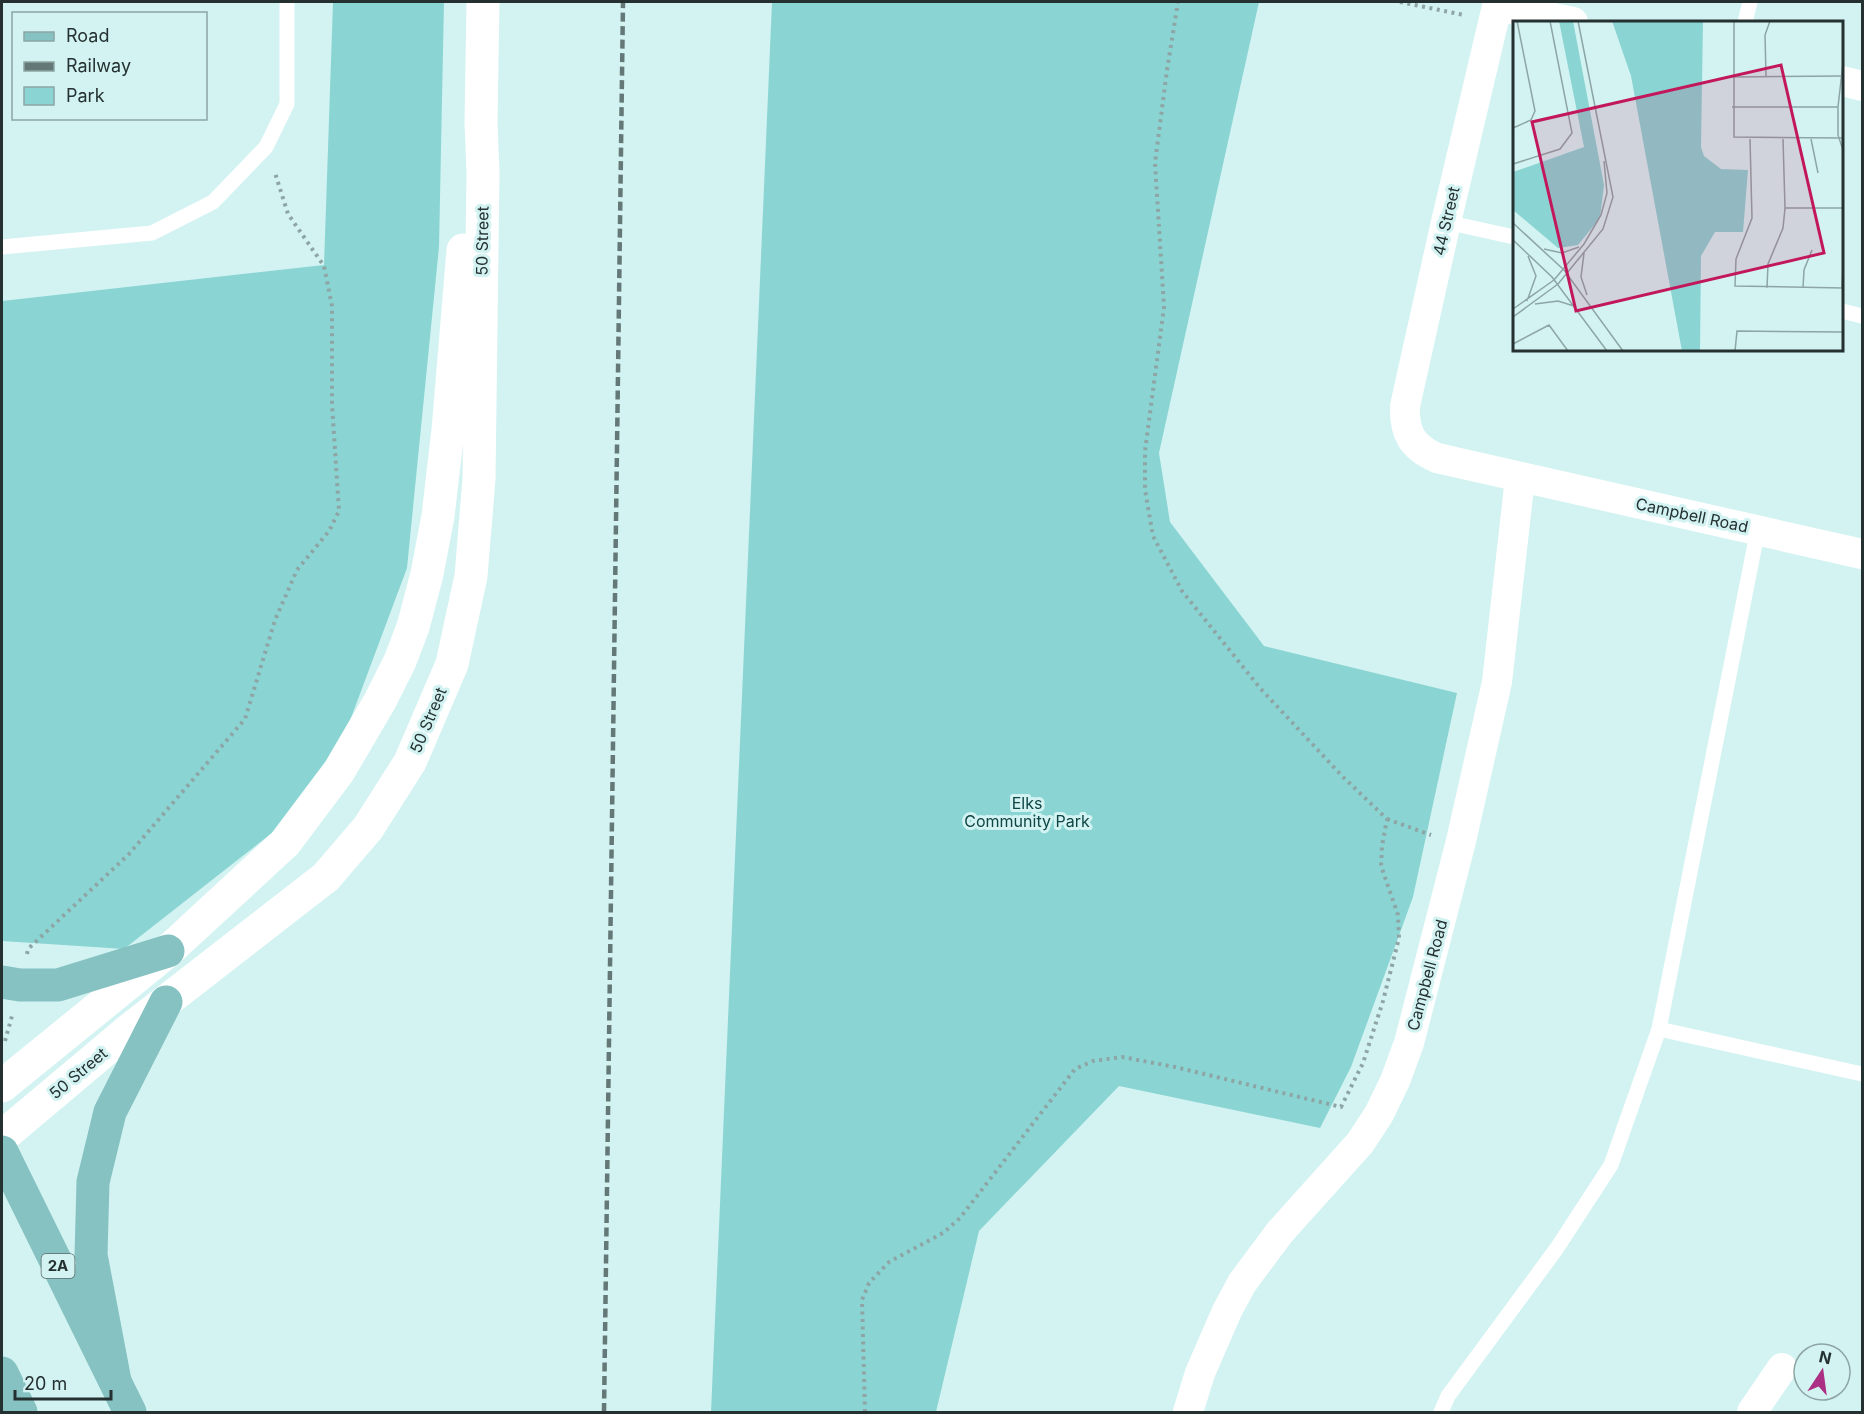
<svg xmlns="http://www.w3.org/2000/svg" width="1864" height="1414" viewBox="0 0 1864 1414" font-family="Inter,sans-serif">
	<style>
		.green { fill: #8ad5d3 }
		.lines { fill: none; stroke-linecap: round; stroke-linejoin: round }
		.path { stroke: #8da5a4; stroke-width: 4; stroke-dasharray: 3 4.5; stroke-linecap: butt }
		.lane { stroke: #fff; stroke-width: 15 }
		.street { stroke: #fff; stroke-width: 30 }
		.secondary { stroke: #fff; stroke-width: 33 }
		.primary { stroke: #86c2c2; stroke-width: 33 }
		.rail { stroke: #647877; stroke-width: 4.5; stroke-dasharray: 9 4.5; stroke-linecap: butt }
		.labels { text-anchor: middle; stroke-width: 6; stroke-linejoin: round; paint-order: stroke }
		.shield { fill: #d3f3f2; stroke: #596b6b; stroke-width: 1.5 }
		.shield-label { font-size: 15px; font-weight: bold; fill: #253131 }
		.street-label { font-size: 16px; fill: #253131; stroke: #d3f3f2 }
		.park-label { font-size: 16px; fill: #0f4545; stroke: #d3f3f2 }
		.inset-road { fill: none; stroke: #8da5a5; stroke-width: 1.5 }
		.view { fill: #c2185b; fill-opacity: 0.15; stroke: #c2185b; stroke-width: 3 }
		.inset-edge { fill: none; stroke: #253131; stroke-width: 3 }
	</style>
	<rect width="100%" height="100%" fill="#d3f3f2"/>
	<g class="green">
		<path d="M 333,2 L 444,2 L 439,247 L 407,568 L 323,793 L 124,949 L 2,941 L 2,301 L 324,265 Z"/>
		<path d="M 772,2 L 1259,2 L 1159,453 L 1170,522 L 1264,646 L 1457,693 L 1413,897 L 1351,1067 L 1320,1128 L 1119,1086 L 979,1231 L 936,1412 L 711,1412 Z"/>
	</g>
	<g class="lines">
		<g class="path">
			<path d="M 1400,2 L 1464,15"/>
			<path d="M 1387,819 L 1431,835"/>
			<path d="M 27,954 L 28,949 L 129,854 L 245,719 L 275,620 L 297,570 L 329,531 L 339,511 L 332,404 L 332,306 L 324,266 L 288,214 L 275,173"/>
			<path d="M 5,1041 L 12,1016"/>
			<path d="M 865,1412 L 862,1300 L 869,1283 L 889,1262 L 943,1233 L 960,1218 L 1075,1069 L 1093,1061 L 1122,1057 L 1175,1067 L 1341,1107 L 1363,1063 L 1383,1001 L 1399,938 L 1398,915 L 1381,866 L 1382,846 L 1387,819 L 1342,776 L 1260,688 L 1182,591 L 1153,536 L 1145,490 L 1145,451 L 1164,307 L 1155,163 L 1167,70 L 1178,2"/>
		</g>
		<g class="lane">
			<path d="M 1745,22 L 1750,2"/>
			<path d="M 1446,222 L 1514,237"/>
			<path d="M 2,247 L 152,233 L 213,202 L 266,147 L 287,104 L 287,2"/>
			<path d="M 1842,311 L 1862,316"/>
			<path d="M 1659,1029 L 1862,1074"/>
			<path d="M 1441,1412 L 1448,1396 L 1557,1248 L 1611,1165 L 1659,1029 L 1758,529"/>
		</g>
		<g class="street">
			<path d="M 1498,2 L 1446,222 L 1405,406 C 1404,433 1412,447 1437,458 L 1862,554"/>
			<path d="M 1497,6 L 1573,22"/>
			<path d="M 1842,81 L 1862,86"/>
			<path d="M 1188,1412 L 1200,1373 L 1227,1311 L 1242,1283 L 1280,1232 L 1360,1143 L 1379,1114 L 1395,1081 L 1409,1043 L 1461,841 L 1497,682 L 1520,478"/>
			<path d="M 1752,1412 L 1782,1368"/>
		</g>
		<g class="secondary">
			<path d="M 2,1086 L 168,951 L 285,843 L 339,771 L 380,701 L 400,661 L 413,627 L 427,574 L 438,516 L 448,430 L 463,250"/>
			<path d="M 2,1137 L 129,1030 L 326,877 L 368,828 L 410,762 L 452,664 L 471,576 L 479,479 L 483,172 L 481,123 L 483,2"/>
		</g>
		<g class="primary">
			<path d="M 2,982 L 20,985 L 58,985 L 168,951"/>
			<path d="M 2,1152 L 130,1412"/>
			<path d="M 2,1373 L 21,1412"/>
			<path d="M 115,1381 L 91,1255 L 93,1182 L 110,1112 L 166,1002"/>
		</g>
		<path class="rail" d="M 604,1412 L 623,2"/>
	</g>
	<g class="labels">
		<rect class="shield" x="41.5" y="1254" width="33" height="24" rx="4.5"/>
		<g class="shield-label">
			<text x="58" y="1271">2A</text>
		</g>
		<g class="street-label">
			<text transform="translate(1446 221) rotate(-77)" y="6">44 Street</text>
			<text transform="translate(482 241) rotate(-89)" y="6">50 Street</text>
			<text transform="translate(1692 515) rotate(12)" y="6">Campbell Road</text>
			<text transform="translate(428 720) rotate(-67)" y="6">50 Street</text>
			<text transform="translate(1427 975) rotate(-75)" y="6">Campbell Road</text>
			<text transform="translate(78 1073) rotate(-40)" y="6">50 Street</text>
		</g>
		<g class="park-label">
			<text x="1027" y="809">Elks<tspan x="1027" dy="18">Community Park</tspan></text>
		</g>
	</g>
	<g transform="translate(1513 21)">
		<rect width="330" height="330" fill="#d3f3f2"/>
		<path d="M 46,0 L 60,0 L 91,164 L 87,197 L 65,224 L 45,227 L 0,189 L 0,151 L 71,126 ZM 99,0 L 190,0 L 188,126 L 191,135 L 208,148 L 235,149 L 230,211 L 202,211 L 188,235 L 187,330 L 169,330 L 118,55 Z" fill="#8ad5d3"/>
		<path class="inset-road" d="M 221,0 L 221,116 L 330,117M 330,42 L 325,86 L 325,114 L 330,129M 253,55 L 252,14 L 257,0M 219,56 L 330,55M 219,86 L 325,86M 0,107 L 18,99 L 22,90 L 4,0M 237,118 L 239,197 L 223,238 L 222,265 L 330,267M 298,118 L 305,152M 0,143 L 47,128 L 59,112 L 37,0M 272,187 L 330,187M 0,202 L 51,249 L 110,330M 0,219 L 39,256 L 94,330M 31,228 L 49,232 L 66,226M 71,232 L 68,256 L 74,274M 41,259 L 71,223 L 88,194 L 94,172 L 91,140M 45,263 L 90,208 L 100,176 L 65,0M 254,267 L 255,243 L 270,207 L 272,187 L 270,118M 290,267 L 291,249 L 299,229M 329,267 L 330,246M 14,280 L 23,255 L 15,235M 22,283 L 45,280 L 61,285M 0,288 L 41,259M 0,296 L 45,263M 0,323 L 36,304 L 55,330M 222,330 L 224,310 L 330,311"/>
		<path class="view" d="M 268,44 L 311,232 L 63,290 L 19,101 Z"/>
		<rect width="330" height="330" class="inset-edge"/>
	</g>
	<rect width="1864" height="1414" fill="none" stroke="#253131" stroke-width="6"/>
	<rect x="12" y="12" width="195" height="108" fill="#d3f3f2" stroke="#8da5a5" stroke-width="1.5"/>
	<rect x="24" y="32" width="30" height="9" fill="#86c2c2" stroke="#8da5a5" stroke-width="1.5"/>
	<text x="66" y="42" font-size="18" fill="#253131">Road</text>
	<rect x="24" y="62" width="30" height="9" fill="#647877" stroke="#8da5a5" stroke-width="1.5"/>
	<text x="66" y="72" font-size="18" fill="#253131">Railway</text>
	<rect x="24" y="87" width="30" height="18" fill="#8ad5d3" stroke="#8da5a5" stroke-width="1.5"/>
	<text x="66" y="102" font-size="18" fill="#253131">Park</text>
	<g transform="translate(1822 1372) rotate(13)"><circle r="28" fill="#d3f3f2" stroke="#8da5a5" stroke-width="1.5"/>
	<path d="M0-4.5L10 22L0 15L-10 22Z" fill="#ab2f82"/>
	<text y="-9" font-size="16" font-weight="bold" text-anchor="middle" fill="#253131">N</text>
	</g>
	<path d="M15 1390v9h96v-9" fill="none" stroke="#253131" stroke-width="3"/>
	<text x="24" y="1390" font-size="18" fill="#253131" stroke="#d3f3f2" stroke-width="4.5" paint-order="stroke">20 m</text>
</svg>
